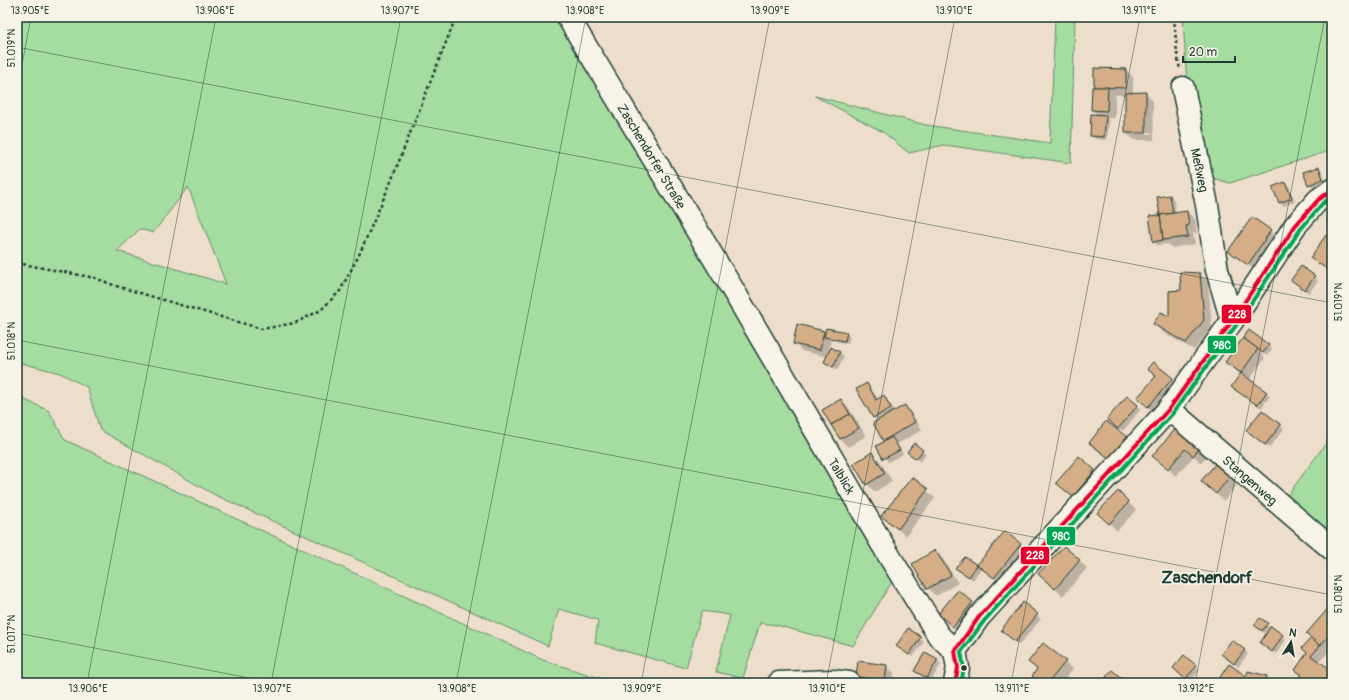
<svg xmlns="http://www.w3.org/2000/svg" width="1349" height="700" viewBox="0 0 1349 700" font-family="Pangolin,sans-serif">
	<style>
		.green { fill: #a5dca0; stroke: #628c6a; fill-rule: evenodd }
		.shadow { fill: #0003; fill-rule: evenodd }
		.building { fill: #d5ad87; stroke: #1f3d34 }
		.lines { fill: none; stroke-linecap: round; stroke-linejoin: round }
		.minor-casing { stroke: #1f3d34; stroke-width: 25 }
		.path { stroke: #1f3d34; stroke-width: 2.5; stroke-dasharray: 3 3; stroke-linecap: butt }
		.minor { stroke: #f7f3e8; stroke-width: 22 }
		.bus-1-casing { stroke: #f7f3e8; stroke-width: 7 }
		.bus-2-casing { stroke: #f7f3e8; stroke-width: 7 }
		.bus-1 { stroke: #e4002b; stroke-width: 4 }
		.bus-2 { stroke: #00a651; stroke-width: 4 }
		.ticks { fill: none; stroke: #1f3d34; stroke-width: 1; stroke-opacity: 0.45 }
		.bus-dot { fill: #1f3d34; stroke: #f7f3e8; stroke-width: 1.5 }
		.labels { text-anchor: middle; stroke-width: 3.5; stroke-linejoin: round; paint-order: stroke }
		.street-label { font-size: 13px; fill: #1f3d34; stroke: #f7f3e8 }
		.district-label { font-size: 17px; font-weight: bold; fill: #1f3d34; stroke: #f7f3e8 }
		.line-badge { stroke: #f7f3e8; stroke-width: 1.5 }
		.badge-label { font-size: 11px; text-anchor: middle; font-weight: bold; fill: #fff }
		.neatline { fill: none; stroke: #1f3d34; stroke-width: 1.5 }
		.ticks-label { font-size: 10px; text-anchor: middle; fill: #1f3d34 }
	</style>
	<rect width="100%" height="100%" fill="#eddecb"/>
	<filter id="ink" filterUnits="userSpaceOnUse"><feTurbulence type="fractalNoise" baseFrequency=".025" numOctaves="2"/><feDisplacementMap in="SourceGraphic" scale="8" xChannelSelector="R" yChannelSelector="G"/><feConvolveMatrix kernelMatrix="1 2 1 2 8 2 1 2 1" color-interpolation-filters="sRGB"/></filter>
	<g filter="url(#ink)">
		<g class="green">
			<path d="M 17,17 L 560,17 L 894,578 L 853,646 L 776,625 L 760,623 L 743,678 L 716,672 L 730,615 L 702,611 L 686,668 L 595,643 L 598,620 L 559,609 L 548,646 L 215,495 L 100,430 L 87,387 L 60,373 L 17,362 ZM 188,187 L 226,284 L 117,251 L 140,229 L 153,233 Z"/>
			<path d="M 1055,17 L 1075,17 L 1071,163 L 944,145 L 909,153 L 883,132 L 815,96 L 926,125 L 1050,143 Z"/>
			<path d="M 1183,17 L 1332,17 L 1332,150 L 1230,183 L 1208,177 L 1187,86 Z"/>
			<path d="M 17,396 L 49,411 L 65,440 L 543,660 L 615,683 L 17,683 Z"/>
			<path d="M 1332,435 L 1332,543 L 1282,503 Z"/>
		</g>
		<g class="shadow">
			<path d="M 1095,69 L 1125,69 L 1133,77 L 1133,94 L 1146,93 L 1153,101 L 1154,140 L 1134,140 L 1126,133 L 1126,95 L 1115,95 L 1115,118 L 1107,118 L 1109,120 L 1107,140 L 1095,139 L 1091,135 L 1098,115 L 1092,110 ZM 1132,132 L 1151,132 L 1152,134 L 1132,134 Z"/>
			<path d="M 1319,168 L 1322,171 L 1326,183 L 1313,188 L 1309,184 Z"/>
			<path d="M 1285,183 L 1289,186 L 1295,202 L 1283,206 L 1280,203 Z"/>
			<path d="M 1170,196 L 1174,200 L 1176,213 L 1187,212 L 1195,219 L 1197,233 L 1193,233 L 1195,244 L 1172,248 L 1168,244 L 1157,245 L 1154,241 L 1161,215 L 1158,198 Z"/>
			<path d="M 1252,218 L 1279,239 L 1256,271 L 1230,251 Z"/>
			<path d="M 1332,240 L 1332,270 L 1331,272 L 1311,258 Z"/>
			<path d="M 1301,268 L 1318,281 L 1309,293 L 1296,284 Z"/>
			<path d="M 1200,274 L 1208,282 L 1212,328 L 1194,350 L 1162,332 L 1154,324 L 1171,318 L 1182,291 Z"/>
			<path d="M 798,326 L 826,333 L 846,333 L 850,337 L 848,344 L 831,340 L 828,353 L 832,348 L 844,356 L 837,370 L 825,362 L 828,357 L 802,351 L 794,343 Z"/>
			<path d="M 1249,331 L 1272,349 L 1267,356 L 1259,351 L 1265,358 L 1249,380 L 1270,396 L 1261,408 L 1236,390 L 1241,375 L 1227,362 Z"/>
			<path d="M 1154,364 L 1180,387 L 1157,414 L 1146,406 L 1156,377 L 1149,369 Z"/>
			<path d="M 867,384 L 879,400 L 884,397 L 896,411 L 904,406 L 912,414 L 922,430 L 897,444 L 903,454 L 888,462 L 877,446 L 886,442 L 878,421 L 874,417 Z"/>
			<path d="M 841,400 L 849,408 L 866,436 L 848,447 L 840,439 L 824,410 Z"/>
			<path d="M 1137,406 L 1141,409 L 1123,431 L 1112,423 Z"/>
			<path d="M 1262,412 L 1284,429 L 1269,448 L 1251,434 Z"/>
			<path d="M 1179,427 L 1208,454 L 1201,463 L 1194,456 L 1176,476 L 1162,463 Z"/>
			<path d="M 1126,438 L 1134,445 L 1118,466 L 1090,443 Z"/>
			<path d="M 914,444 L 926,454 L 920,462 L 912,455 Z"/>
			<path d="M 872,454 L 880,461 L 892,481 L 875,492 L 867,484 L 855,464 Z"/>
			<path d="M 1079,457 L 1102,479 L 1081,504 L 1065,490 Z"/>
			<path d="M 1231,476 L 1238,484 L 1224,501 L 1202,481 Z"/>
			<path d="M 912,478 L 935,498 L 906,536 L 882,516 Z"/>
			<path d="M 1118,493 L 1136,510 L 1117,531 L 1099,513 Z"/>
			<path d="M 1005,532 L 1024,548 L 998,581 L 981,568 L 973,580 L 957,568 L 965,558 L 978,566 Z"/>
			<path d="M 1064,547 L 1087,568 L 1063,596 L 1048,582 Z"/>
			<path d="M 935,551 L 943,559 L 958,583 L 936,596 L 928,588 Z"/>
			<path d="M 958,592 L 984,615 L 965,638 L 940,614 Z"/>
			<path d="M 1023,604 L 1041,619 L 1019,645 L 1005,633 Z"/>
			<path d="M 1332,606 L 1332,648 L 1319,662 L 1332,671 L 1332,683 L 1305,683 L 1301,679 L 1302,676 L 1296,670 L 1308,653 L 1312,639 Z"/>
			<path d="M 1260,620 L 1286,640 L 1276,654 L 1265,646 L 1267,635 L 1259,629 Z"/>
			<path d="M 908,630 L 924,642 L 913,657 L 901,649 Z"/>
			<path d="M 1244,650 L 1248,654 L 1238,667 L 1226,657 Z"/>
			<path d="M 937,660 L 941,664 L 931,681 L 915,671 Z"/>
			<path d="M 1029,662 L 1065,662 L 1073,669 L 1062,683 L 1040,683 L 1038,670 Z"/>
			<path d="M 886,666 L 894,673 L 893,683 L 864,683 L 857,676 Z"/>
			<path d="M 1196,667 L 1200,670 L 1189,682 L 1177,672 Z"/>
			<path d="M 1249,672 L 1267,677 L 1272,683 L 1217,683 L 1247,678 Z"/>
		</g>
		<g class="building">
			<path d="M 1094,68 L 1126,69 L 1126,88 L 1094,87 Z"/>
			<path d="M 1092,87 L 1108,87 L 1107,111 L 1091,110 Z"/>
			<path d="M 1146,92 L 1146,133 L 1125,133 L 1125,93 Z"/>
			<path d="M 1091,114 L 1106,115 L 1104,137 L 1090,136 Z"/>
			<path d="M 1319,167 L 1323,179 L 1308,185 L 1303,172 Z"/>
			<path d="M 1285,182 L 1292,198 L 1279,203 L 1272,187 Z"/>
			<path d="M 1170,195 L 1173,213 L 1160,215 L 1157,197 Z"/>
			<path d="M 1187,211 L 1189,225 L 1186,226 L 1188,237 L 1163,240 L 1160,215 Z"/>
			<path d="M 1160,215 L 1163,240 L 1153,242 L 1149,216 Z"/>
			<path d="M 1252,217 L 1271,230 L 1248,265 L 1228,251 Z"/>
			<path d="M 1326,235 L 1332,239 L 1332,264 L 1331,263 L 1327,269 L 1310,258 Z"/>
			<path d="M 1301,266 L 1315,276 L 1305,290 L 1291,280 Z"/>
			<path d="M 1180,272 L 1200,273 L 1204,320 L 1186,343 L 1153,324 L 1161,312 L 1169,316 L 1169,291 L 1181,290 Z"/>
			<path d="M 797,324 L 824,331 L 820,350 L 793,344 Z"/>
			<path d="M 826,328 L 847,332 L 845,341 L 824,337 Z"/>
			<path d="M 1249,330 L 1269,345 L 1263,353 L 1243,338 Z"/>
			<path d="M 1243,338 L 1258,349 L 1241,373 L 1225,362 Z"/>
			<path d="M 831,347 L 840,352 L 833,367 L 824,362 Z"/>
			<path d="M 1153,362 L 1173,378 L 1148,407 L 1137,398 L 1156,376 L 1147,369 Z"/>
			<path d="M 1241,373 L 1267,392 L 1257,405 L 1231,387 Z"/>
			<path d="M 867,383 L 876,400 L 884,395 L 891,408 L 873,418 L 856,389 Z"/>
			<path d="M 1127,396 L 1138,405 L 1118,429 L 1107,419 Z"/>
			<path d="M 841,399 L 850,414 L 831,425 L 822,410 Z"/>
			<path d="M 905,405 L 915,422 L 883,441 L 873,423 Z"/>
			<path d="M 1262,410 L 1281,425 L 1265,445 L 1246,430 Z"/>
			<path d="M 850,414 L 859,428 L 840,439 L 831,425 Z"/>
			<path d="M 1106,421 L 1127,437 L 1110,459 L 1089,443 Z"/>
			<path d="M 1179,425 L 1201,445 L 1193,456 L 1185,449 L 1168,469 L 1152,456 Z"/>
			<path d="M 892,437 L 900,450 L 883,459 L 876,446 Z"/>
			<path d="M 914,443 L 923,450 L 916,459 L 907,452 Z"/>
			<path d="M 872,452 L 885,473 L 866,485 L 853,464 Z"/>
			<path d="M 1079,456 L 1095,470 L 1073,497 L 1056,483 Z"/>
			<path d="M 1216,463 L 1231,475 L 1216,494 L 1201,481 Z"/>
			<path d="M 912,477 L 928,489 L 898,529 L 881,516 Z"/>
			<path d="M 1118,491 L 1129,502 L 1109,524 L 1097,513 Z"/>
			<path d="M 1005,531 L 1021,544 L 994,578 L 977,565 Z"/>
			<path d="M 1064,546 L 1080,560 L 1055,589 L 1038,574 Z"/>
			<path d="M 935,550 L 951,575 L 927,589 L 912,564 Z"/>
			<path d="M 965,557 L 977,565 L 969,577 L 955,568 Z"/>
			<path d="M 958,590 L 973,602 L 953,627 L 938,614 Z"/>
			<path d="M 1023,602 L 1038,614 L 1015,642 L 1001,630 Z"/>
			<path d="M 1332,604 L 1332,632 L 1320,646 L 1306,634 Z"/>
			<path d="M 1260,618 L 1268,623 L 1262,631 L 1254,625 Z"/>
			<path d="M 1271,626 L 1283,635 L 1272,652 L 1260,643 Z"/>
			<path d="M 908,628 L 921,637 L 909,655 L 896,646 Z"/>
			<path d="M 1311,638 L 1320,646 L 1311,656 L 1332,670 L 1332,683 L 1305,683 L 1299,679 L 1302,675 L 1295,670 L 1307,653 L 1302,648 Z"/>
			<path d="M 1232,640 L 1245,650 L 1234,664 L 1221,654 Z"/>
			<path d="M 1043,643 L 1066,661 L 1048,683 L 1040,683 L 1032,676 L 1037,669 L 1028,662 Z"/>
			<path d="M 925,652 L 938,659 L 927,678 L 914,671 Z"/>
			<path d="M 1184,655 L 1197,666 L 1185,679 L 1173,668 Z"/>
			<path d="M 858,661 L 887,665 L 885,680 L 856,677 Z"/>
			<path d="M 1229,664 L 1246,676 L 1248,671 L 1267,676 L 1265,683 L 1216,683 Z"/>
			<path d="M 1112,670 L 1128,683 L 1101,683 Z"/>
		</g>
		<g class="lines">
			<defs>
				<g id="minor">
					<path d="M 568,17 L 736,295 L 891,559 L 939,636 L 955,651"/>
					<path d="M 1183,88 L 1207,205 L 1217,270 L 1232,321"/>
					<path d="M 1169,409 L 1332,549"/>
					<path d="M 779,683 L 832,681 L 849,683"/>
					<path d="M 955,683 L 958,668 L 955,651 L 979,617 L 1169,409 L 1232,321 L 1295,226 L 1318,200 L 1332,190"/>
				</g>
			</defs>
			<use href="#minor" class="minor-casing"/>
			<g class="path">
				<path d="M 1174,17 L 1177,53 L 1180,70"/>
				<path d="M 17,263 L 95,278 L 116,286 L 262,329 L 295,323 L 321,310 L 340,291 L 359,255 L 390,184 L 456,17"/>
			</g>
			<use href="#minor" class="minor"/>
			<defs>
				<path id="bus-1" d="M 955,683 L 958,668 L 955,651 L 979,617 L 1169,409 L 1232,321 L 1295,226 L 1318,200 L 1332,190"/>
				<path id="bus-2" d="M 961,683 L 964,668 L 961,652 L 984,621 L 1173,413 L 1237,324 L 1300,230 L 1322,204 L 1332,197"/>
			</defs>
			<use href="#bus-1" class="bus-1-casing"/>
			<use href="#bus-2" class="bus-2-casing"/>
			<use href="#bus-1" class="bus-1"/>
			<use href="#bus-2" class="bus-2"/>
		</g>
	</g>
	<path class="ticks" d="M 17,47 L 1332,303M 17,91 L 31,17M 17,340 L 1332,595M 17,633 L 275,683M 87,683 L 216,17M 271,683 L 401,17M 456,683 L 586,17M 641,683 L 770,17M 826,683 L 955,17M 1011,683 L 1140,17M 1195,683 L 1325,17"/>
	<circle class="bus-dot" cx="964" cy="668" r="3.5"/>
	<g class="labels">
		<g class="street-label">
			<text transform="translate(652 156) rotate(59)" y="5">Zaschendorfer Straße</text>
			<text transform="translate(1200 170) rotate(78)" y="5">Meßweg</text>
			<text transform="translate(842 476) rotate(59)" y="5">Talblick</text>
			<text transform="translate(1250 480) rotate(41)" y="5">Stangenweg</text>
		</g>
		<g class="district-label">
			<text x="1207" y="583">Zaschendorf</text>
		</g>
	</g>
	<g class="line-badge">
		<rect x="1221" y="304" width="31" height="20" rx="4" fill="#e4002b"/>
		<rect x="1207" y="335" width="30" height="19" rx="4" fill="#00a651"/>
		<rect x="1046" y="526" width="30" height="20" rx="4" fill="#00a651"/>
		<rect x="1020" y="546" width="30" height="19" rx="4" fill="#e4002b"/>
	</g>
	<g class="badge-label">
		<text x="1237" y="318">228</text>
		<text x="1222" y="349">98C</text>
		<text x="1061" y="540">98C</text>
		<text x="1035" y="559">228</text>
	</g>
	<rect width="1349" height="700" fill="none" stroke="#f7f3e8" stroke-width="44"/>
	<g transform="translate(1291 642) rotate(11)" stroke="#f7f3e8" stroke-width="3" paint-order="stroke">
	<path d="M0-3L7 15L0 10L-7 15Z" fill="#1f3d34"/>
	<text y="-6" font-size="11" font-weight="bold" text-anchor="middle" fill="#1f3d34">N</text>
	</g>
	<path d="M1183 56v6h52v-6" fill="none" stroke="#1f3d34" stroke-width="2"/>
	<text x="1189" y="56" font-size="12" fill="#1f3d34" stroke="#f7f3e8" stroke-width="3" paint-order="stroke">20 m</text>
	<rect x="22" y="22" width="1305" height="656" class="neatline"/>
	<g class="ticks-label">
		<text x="30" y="14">13.905°E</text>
		<text x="215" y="14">13.906°E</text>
		<text x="400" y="14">13.907°E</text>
		<text x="585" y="14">13.908°E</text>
		<text x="770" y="14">13.909°E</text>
		<text x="954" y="14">13.910°E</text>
		<text x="1139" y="14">13.911°E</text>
		<text transform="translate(11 48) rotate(-90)" y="4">51.019°N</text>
		<text transform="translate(1338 302) rotate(-90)" y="4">51.019°N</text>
		<text transform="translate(11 341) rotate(-90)" y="4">51.018°N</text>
		<text transform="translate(1338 594) rotate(-90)" y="4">51.018°N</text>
		<text transform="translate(11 634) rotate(-90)" y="4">51.017°N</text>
		<text x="88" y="692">13.906°E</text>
		<text x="272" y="692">13.907°E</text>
		<text x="457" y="692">13.908°E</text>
		<text x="642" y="692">13.909°E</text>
		<text x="827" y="692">13.910°E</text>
		<text x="1012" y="692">13.911°E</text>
		<text x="1196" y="692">13.912°E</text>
	</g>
</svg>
